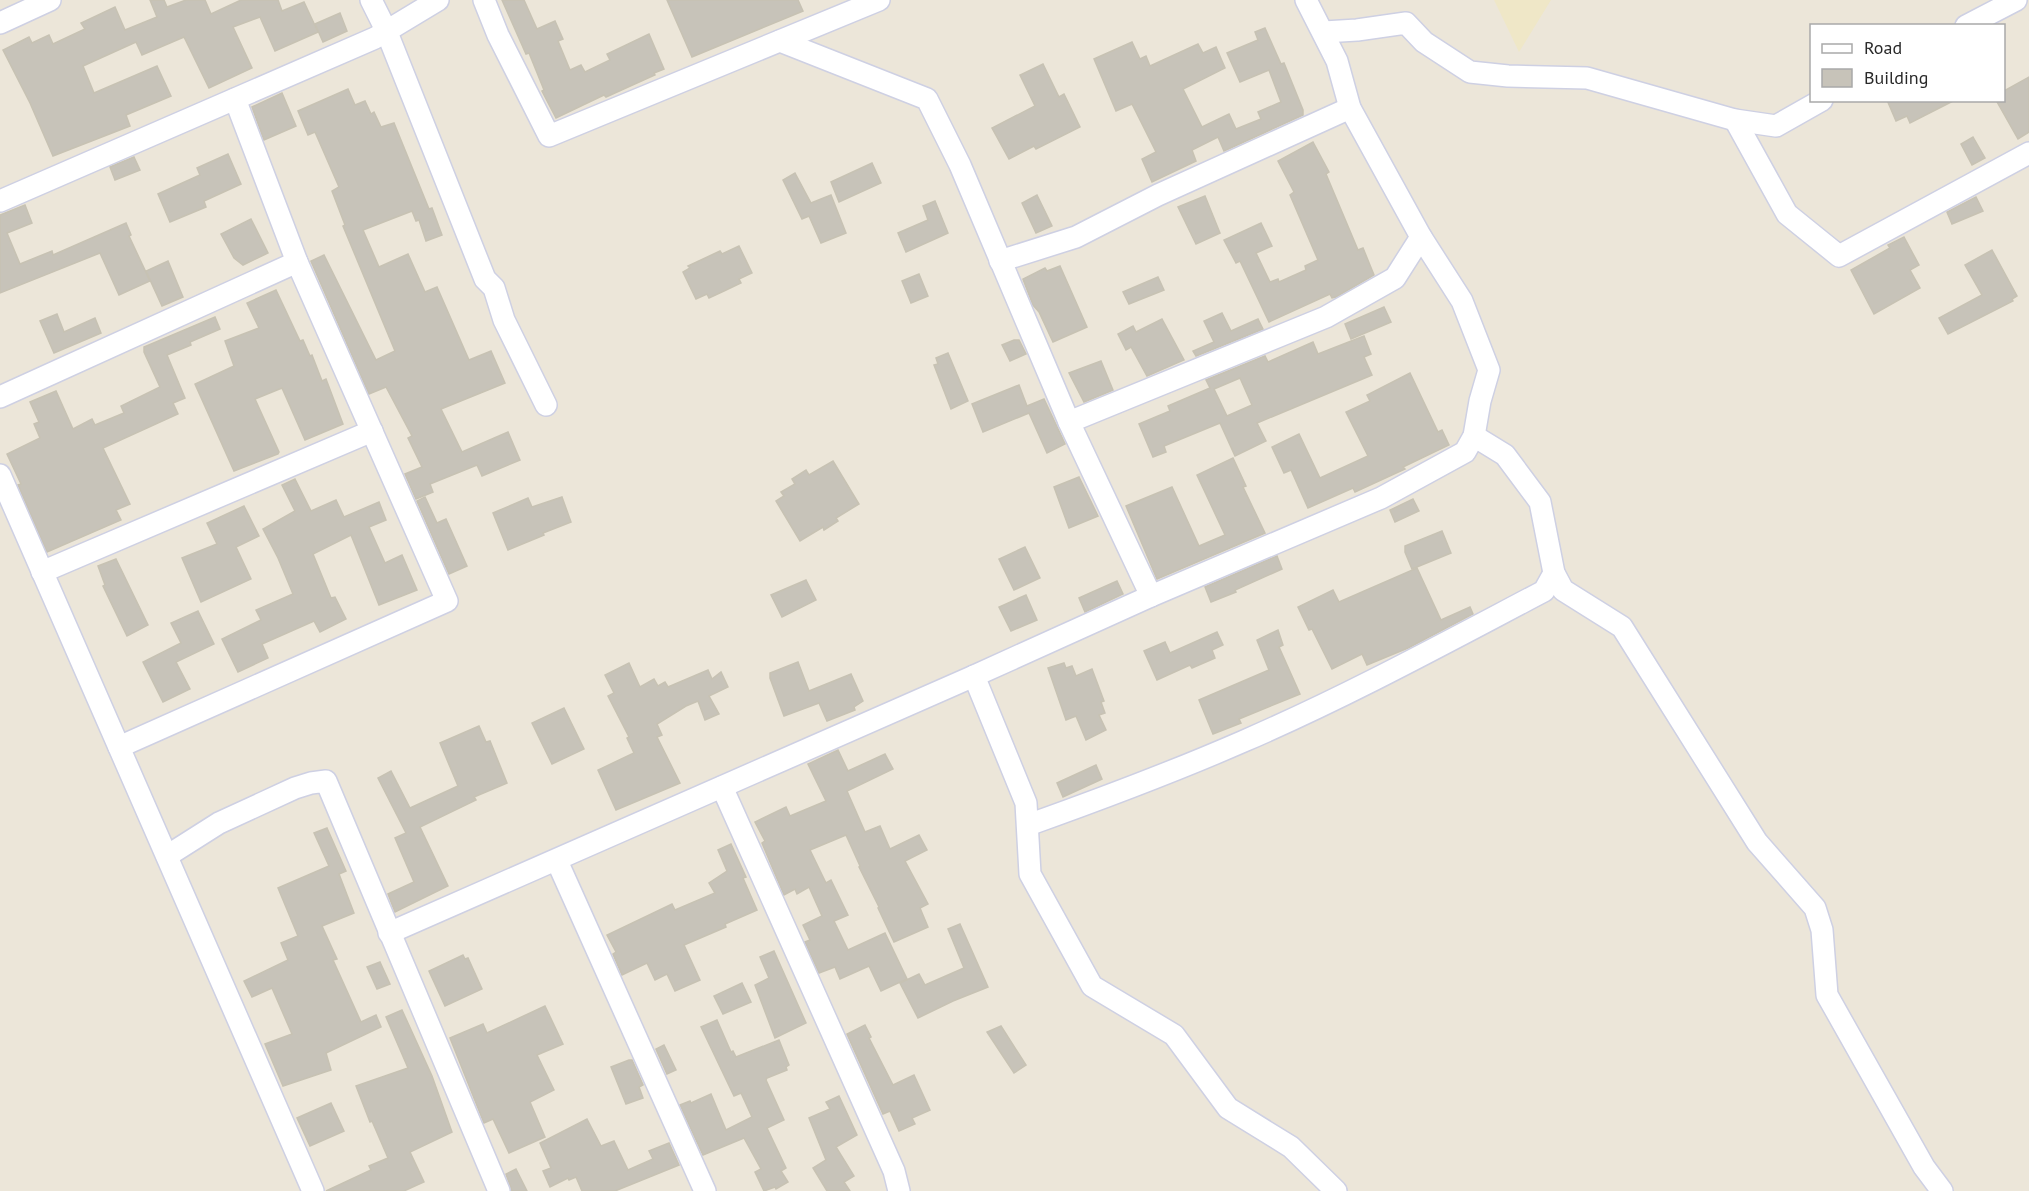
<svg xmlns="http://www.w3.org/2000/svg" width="2029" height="1191" viewBox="0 0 2029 1191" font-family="'PT Sans',sans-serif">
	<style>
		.education { fill: #efe7c7 }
		.building { fill: #c7c3b9; stroke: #c7c2b3; stroke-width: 1.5; fill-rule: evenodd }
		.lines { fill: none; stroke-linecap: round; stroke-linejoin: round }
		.street-casing { stroke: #ced0e3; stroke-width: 24 }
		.street { stroke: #fff; stroke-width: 21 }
	</style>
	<rect width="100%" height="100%" fill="#ece6d9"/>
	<path class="education" d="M 1494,0 L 1551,0 L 1519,52 Z"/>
	<g class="building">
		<path d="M 150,0 L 164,0 L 167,7 L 186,0 L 205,0 L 211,14 L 241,0 L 278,0 L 282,11 L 304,2 L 318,32 L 275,51 L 260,17 L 233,27 L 252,68 L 209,88 L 184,37 L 142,55 L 136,42 L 83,66 L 94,93 L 157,66 L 171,96 L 126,115 L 130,126 L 53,156 L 30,103 L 3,50 L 29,37 L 32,43 L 49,35 L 53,44 L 85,29 L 81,23 L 115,7 L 125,30 L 157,17 Z"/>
		<path d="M 502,0 L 524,0 L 537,29 L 555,21 L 563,39 L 558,41 L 570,70 L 581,65 L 585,72 L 610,60 L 607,54 L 649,34 L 664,69 L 654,73 L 655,75 L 606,97 L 604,95 L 556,118 L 542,91 L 544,90 L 529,53 L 526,54 Z"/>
		<path d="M 667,0 L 798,0 L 803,11 L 692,57 Z"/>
		<path d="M 340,13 L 347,31 L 323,42 L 315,24 Z"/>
		<path d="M 1265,28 L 1281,64 L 1284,63 L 1303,110 L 1303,115 L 1224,151 L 1218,137 L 1192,150 L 1196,161 L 1152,182 L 1142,159 L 1156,152 L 1132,104 L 1116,111 L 1094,59 L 1132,42 L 1140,59 L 1146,56 L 1150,66 L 1198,44 L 1203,53 L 1216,47 L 1225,68 L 1183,89 L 1202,127 L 1229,114 L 1236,129 L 1261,119 L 1258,112 L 1281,102 L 1269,70 L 1240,82 L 1227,53 L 1258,40 L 1255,32 Z"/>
		<path d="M 1043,64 L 1059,97 L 1064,94 L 1080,127 L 1036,149 L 1034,146 L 1009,159 L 992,128 L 1035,106 L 1020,75 Z"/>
		<path d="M 2029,77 L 2029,132 L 2018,139 L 1996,100 L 2004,100 L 2004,91 Z"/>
		<path d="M 348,89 L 355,105 L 365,101 L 371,114 L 374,112 L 381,127 L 394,123 L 429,209 L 432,208 L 442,235 L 426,241 L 419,220 L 416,221 L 412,211 L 363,230 L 379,267 L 408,254 L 425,292 L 437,287 L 469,360 L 491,351 L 505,383 L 441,409 L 462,452 L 508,432 L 520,460 L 482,476 L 477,465 L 430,484 L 433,492 L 416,499 L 405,474 L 422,467 L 408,438 L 412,436 L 386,387 L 369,394 L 311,261 L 324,255 L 376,360 L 395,351 L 343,226 L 345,225 L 332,191 L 339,187 L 315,132 L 308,135 L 298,111 Z"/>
		<path d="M 282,93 L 296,126 L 264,140 L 252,107 Z"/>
		<path d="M 1887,100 L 1955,100 L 1910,123 L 1907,116 L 1896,121 Z"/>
		<path d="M 1973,137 L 1985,158 L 1972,165 L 1961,144 Z"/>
		<path d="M 1313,142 L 1329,172 L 1326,174 L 1358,250 L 1363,248 L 1374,275 L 1336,297 L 1332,298 L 1330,294 L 1269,322 L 1240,261 L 1236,263 L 1224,240 L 1261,223 L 1272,246 L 1256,253 L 1270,282 L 1278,279 L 1279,282 L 1306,270 L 1305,266 L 1318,260 L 1290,195 L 1294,192 L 1278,161 Z"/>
		<path d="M 228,154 L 241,184 L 204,201 L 206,207 L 170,222 L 158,194 L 200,175 L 197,168 Z"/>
		<path d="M 134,157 L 140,170 L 115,180 L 110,167 Z"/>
		<path d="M 872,163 L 881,183 L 839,202 L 831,182 Z"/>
		<path d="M 795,173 L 811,203 L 831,195 L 846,233 L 821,243 L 809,216 L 802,219 L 783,180 Z"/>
		<path d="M 1037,195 L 1052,226 L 1036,233 L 1022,203 Z"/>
		<path d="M 1205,196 L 1220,233 L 1196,244 L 1178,207 Z"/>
		<path d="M 1976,197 L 1983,211 L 1952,224 L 1947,212 Z"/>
		<path d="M 935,201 L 948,233 L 906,252 L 898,233 L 928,220 L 923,206 Z"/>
		<path d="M 25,205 L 32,223 L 7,233 L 20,264 L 52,251 L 53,255 L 126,223 L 131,235 L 129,236 L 150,281 L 119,295 L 100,253 L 0,293 L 0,215 Z"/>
		<path d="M 251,219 L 268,253 L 243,265 L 234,258 L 221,234 Z"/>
		<path d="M 1904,237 L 1919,265 L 1910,270 L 1920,288 L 1874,314 L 1851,270 L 1890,248 L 1888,245 Z"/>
		<path d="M 739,246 L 752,273 L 739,279 L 741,283 L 724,291 L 709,298 L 707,294 L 696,299 L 683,272 L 690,268 L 688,266 L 720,251 L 722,254 Z"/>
		<path d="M 1992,250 L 2017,296 L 2012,299 L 2013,301 L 1948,334 L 1939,318 L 1982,295 L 1965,265 Z"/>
		<path d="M 168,261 L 183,297 L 162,306 L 146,271 Z"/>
		<path d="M 1060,266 L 1087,327 L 1053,342 L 1039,312 L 1033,305 L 1023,279 L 1045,268 L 1047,271 Z"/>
		<path d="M 919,274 L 928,296 L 911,303 L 902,281 Z"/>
		<path d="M 1158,277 L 1164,290 L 1129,304 L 1123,292 Z"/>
		<path d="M 276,290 L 300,341 L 303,340 L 310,356 L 312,355 L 322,381 L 326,379 L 343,424 L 305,440 L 282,388 L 255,399 L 279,452 L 278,454 L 234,471 L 195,384 L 234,366 L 225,341 L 259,328 L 247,303 Z"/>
		<path d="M 1384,307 L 1391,322 L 1351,339 L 1345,324 Z"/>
		<path d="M 1222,313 L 1231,331 L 1258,319 L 1263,329 L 1196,356 L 1193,351 L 1214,342 L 1204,321 Z"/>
		<path d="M 57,314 L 64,332 L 95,318 L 101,333 L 54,353 L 40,321 Z"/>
		<path d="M 215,317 L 220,329 L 190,342 L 191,345 L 167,355 L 185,398 L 173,403 L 178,414 L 103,448 L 130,504 L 116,510 L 121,520 L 47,552 L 18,485 L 21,484 L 7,454 L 40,438 L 34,424 L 39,422 L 30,402 L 56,391 L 73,429 L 92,419 L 95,425 L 124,413 L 121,406 L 160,387 L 144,352 L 144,347 Z"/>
		<path d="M 1162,319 L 1184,360 L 1147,376 L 1131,347 L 1126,350 L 1118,334 L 1133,326 L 1136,332 Z"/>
		<path d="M 1364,336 L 1371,354 L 1364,357 L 1372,375 L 1257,423 L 1266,441 L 1235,456 L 1220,423 L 1164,446 L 1166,452 L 1153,457 L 1139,424 L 1170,411 L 1168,406 L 1210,388 L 1206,380 L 1265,356 L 1268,362 L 1313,342 L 1318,354 ZM 1240,378 L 1252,405 L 1227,416 L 1214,389 Z"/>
		<path d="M 1014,340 L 1019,340 L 1026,354 L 1010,361 L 1002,345 Z"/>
		<path d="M 948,353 L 968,401 L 951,409 L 934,365 L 938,364 L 936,358 Z"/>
		<path d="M 1101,361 L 1113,390 L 1084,402 L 1069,373 Z"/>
		<path d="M 1410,373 L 1438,432 L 1442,430 L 1449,445 L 1403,467 L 1405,469 L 1355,492 L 1353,488 L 1308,508 L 1291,470 L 1284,473 L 1272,447 L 1299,434 L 1320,478 L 1368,456 L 1346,412 L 1370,401 L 1367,395 Z"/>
		<path d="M 1019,385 L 1027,406 L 1044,399 L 1065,444 L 1047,453 L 1029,413 L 983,432 L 972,404 Z"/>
		<path d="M 1233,458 L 1246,486 L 1243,487 L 1265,533 L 1157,579 L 1126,506 L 1172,487 L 1199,546 L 1225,535 L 1197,475 Z"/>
		<path d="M 833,461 L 859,504 L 836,518 L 838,521 L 824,530 L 823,527 L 800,541 L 776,501 L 784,496 L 781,492 L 795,484 L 792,479 L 806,470 L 809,475 Z"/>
		<path d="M 1079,477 L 1098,516 L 1069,528 L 1054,487 Z"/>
		<path d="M 295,479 L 311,511 L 336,500 L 344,517 L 379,502 L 386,520 L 369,527 L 385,563 L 402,555 L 417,590 L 379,605 L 351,535 L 313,554 L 331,598 L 335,597 L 346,619 L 320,632 L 314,621 L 262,644 L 268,658 L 238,672 L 222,639 L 261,620 L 256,610 L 293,594 L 278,558 L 263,529 L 295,511 L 282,485 Z"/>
		<path d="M 425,497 L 437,523 L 446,519 L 467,566 L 449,574 L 417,501 Z"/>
		<path d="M 562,497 L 571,522 L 543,533 L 544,535 L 508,550 L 493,513 L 528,498 L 532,507 Z"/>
		<path d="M 1413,499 L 1419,511 L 1395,522 L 1390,510 Z"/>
		<path d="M 244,506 L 259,536 L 236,547 L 251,579 L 201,602 L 182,558 L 217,544 L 207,523 Z"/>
		<path d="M 1442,531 L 1451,553 L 1412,569 L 1405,552 L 1405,546 Z"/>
		<path d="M 1025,547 L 1040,578 L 1014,590 L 999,559 Z"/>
		<path d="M 1277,556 L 1282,569 L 1235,590 L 1236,592 L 1211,602 L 1205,587 Z"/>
		<path d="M 116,559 L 148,625 L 127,636 L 103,586 L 105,585 L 98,566 Z"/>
		<path d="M 1417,568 L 1441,620 L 1470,607 L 1473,614 L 1408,648 L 1367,665 L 1362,654 L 1332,669 L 1312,629 L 1309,630 L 1298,607 L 1333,590 L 1339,602 Z"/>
		<path d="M 806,580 L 816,600 L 782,617 L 771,595 Z"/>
		<path d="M 1117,581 L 1123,594 L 1085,612 L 1079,598 Z"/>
		<path d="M 1026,595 L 1037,620 L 1011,631 L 999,607 Z"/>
		<path d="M 198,611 L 214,644 L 176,662 L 190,689 L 163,702 L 143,662 L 181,643 L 171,623 Z"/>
		<path d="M 1278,630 L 1283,645 L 1279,647 L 1300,694 L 1239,719 L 1241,723 L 1213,734 L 1199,700 L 1269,670 L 1257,640 Z"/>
		<path d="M 1217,632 L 1223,645 L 1212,650 L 1215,658 L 1192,668 L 1190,665 L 1157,680 L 1144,651 L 1165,642 L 1170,653 Z"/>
		<path d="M 798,662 L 809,691 L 851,674 L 863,701 L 854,707 L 855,710 L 827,721 L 819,703 L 784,716 L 770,678 L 770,673 Z"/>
		<path d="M 629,663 L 640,687 L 654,679 L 658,686 L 665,682 L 668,687 L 708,670 L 712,679 L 721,672 L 728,687 L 709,696 L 719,714 L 705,720 L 698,701 L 686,706 L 657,724 L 662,735 L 657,737 L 680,783 L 616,810 L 598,770 L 634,753 L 627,738 L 629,737 L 608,696 L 614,693 L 605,675 Z"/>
		<path d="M 1064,663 L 1066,668 L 1072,666 L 1076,676 L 1092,669 L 1104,701 L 1101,702 L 1105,713 L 1099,715 L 1106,730 L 1086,740 L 1076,716 L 1066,720 L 1048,668 Z"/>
		<path d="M 564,708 L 584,749 L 552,764 L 532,723 Z"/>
		<path d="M 479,726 L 486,742 L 490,741 L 507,783 L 474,797 L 476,800 L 420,827 L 448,886 L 395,912 L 388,894 L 414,882 L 395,838 L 406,833 L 378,778 L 391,771 L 410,808 L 458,786 L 440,743 Z"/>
		<path d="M 838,750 L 848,771 L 885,754 L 893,769 L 847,791 L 865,832 L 880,826 L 890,849 L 919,835 L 927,850 L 905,861 L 928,904 L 920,908 L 928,927 L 894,942 L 878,908 L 879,907 L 859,867 L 860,866 L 846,835 L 810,850 L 826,883 L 831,880 L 848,915 L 834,921 L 848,950 L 885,933 L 907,979 L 881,991 L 869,966 L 840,979 L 835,967 L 819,973 L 805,942 L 810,940 L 803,925 L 822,916 L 809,887 L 797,894 L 795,889 L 784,895 L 762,843 L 765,841 L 755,822 L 786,807 L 790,816 L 826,801 L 808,764 Z"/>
		<path d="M 1096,765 L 1102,779 L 1063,797 L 1057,783 Z"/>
		<path d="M 327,828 L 346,871 L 339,874 L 354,913 L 322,926 L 337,959 L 333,960 L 361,1022 L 376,1015 L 381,1027 L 326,1053 L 331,1070 L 283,1086 L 265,1044 L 292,1034 L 272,988 L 252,997 L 244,981 L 288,960 L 281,943 L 298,936 L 278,888 L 329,866 L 314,833 Z"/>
		<path d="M 731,844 L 746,877 L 743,878 L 757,910 L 725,924 L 726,927 L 684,945 L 700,980 L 675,991 L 667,974 L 655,980 L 647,963 L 622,975 L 613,954 L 616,952 L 607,935 L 672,904 L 675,910 L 715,893 L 709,883 L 727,871 L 718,850 Z"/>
		<path d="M 960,924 L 988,987 L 953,1001 L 918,1018 L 900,983 L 919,974 L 925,985 L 964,968 L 948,929 Z"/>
		<path d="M 774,951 L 806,1023 L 775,1038 L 755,985 L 769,978 L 760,957 Z"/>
		<path d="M 463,955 L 465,959 L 468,958 L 482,989 L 445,1006 L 429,971 Z"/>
		<path d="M 380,962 L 390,984 L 377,989 L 367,967 Z"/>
		<path d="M 742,983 L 751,1002 L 723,1014 L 714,996 Z"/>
		<path d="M 545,1006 L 563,1044 L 537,1055 L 554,1090 L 530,1102 L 545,1137 L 509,1153 L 493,1119 L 484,1123 L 450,1038 L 483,1024 L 487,1033 Z"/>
		<path d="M 402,1010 L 432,1076 L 452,1132 L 410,1152 L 424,1182 L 404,1191 L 326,1191 L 371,1170 L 369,1166 L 388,1158 L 372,1121 L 370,1122 L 356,1086 L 408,1068 L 386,1017 Z"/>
		<path d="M 717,1020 L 731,1052 L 733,1051 L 736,1057 L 779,1040 L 789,1065 L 786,1067 L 787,1070 L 767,1078 L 766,1080 L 784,1120 L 767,1128 L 786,1168 L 781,1171 L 788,1182 L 776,1189 L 775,1187 L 764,1191 L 755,1172 L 761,1169 L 744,1138 L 703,1155 L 680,1105 L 690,1101 L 691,1103 L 711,1094 L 726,1130 L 752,1117 L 741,1093 L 734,1096 L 701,1027 Z"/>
		<path d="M 865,1025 L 871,1037 L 869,1038 L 893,1085 L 914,1075 L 930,1110 L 912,1118 L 915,1124 L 899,1131 L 890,1111 L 883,1114 L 847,1034 Z"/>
		<path d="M 1001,1026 L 1026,1065 L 1014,1073 L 987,1032 Z"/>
		<path d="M 664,1045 L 676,1070 L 667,1074 L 656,1049 Z"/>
		<path d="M 629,1060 L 632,1060 L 643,1085 L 639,1087 L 643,1098 L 626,1104 L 611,1067 Z"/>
		<path d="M 839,1096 L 857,1135 L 836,1147 L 854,1176 L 844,1182 L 850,1191 L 827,1191 L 813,1168 L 826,1160 L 809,1118 L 830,1109 L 826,1102 Z"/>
		<path d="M 331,1103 L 344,1131 L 310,1146 L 297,1118 Z"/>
		<path d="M 587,1119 L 601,1146 L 614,1141 L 628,1170 L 653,1159 L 649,1151 L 669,1143 L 679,1165 L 615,1191 L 582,1191 L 576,1177 L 569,1180 L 568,1178 L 550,1187 L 543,1171 L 551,1168 L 540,1143 Z"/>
		<path d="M 516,1169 L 527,1191 L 512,1191 L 506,1174 Z"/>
	</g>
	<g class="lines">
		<defs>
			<g id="street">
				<path d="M 371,0 L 386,30 L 485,279 L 494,288 L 504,320 L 546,405"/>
				<path d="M 484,0 L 498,35 L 549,136 L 879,0"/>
				<path d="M 0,23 L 50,0"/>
				<path d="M 1966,26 L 2016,0"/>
				<path d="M 1324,32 L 1357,30 L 1406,23 L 1424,42 L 1470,72 L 1508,76 L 1587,78 L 1735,120 L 1776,126 L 1822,100"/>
				<path d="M 780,41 L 927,99 L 960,165 L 1069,422 L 1151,596"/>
				<path d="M 1735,120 L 1787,214 L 1839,256 L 2029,153"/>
				<path d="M 0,201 L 375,38 L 438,0"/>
				<path d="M 1000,261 L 1076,237 L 1158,195 L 1350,108"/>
				<path d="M 0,397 L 297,262"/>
				<path d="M 1069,422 L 1326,317 L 1395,278 L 1421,237"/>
				<path d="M 1474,436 L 1505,455 L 1540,502 L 1554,573 L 1563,590 L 1622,627 L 1757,842 L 1815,908 L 1822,930 L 1827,995 L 1924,1167 L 1942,1191"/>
				<path d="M 0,475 L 313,1191"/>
				<path d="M 42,572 L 372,431"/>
				<path d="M 974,676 L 1026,803 L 1030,874 L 1092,986 L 1174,1035 L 1228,1108 L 1291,1147 L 1336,1191"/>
				<path d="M 119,747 L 447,601 L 297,262 L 235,99"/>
				<path d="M 722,787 L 894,1171 L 899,1191"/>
				<path d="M 1028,825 C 1101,799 1173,772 1244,741 C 1346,697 1445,643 1544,591 L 1554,573"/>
				<path d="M 167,856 L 219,823 L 295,788 L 311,783 L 326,781 L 499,1191"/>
				<path d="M 557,861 L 705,1191"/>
				<path d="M 389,933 L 974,676 L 1151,596 L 1381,498 L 1465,452 L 1474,436 L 1480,401 L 1489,370 L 1462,301 L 1421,237 L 1350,108 L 1337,61 L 1306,0"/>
			</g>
		</defs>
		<use href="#street" class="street-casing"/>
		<use href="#street" class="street"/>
	</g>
	<rect x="1810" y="24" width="195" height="78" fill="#ffffff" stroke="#a9a9a9" stroke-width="1.5"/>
	<rect x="1822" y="44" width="30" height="9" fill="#ffffff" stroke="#a9a9a9" stroke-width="1.5"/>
	<text x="1864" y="54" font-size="18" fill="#292929">Road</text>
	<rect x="1822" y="69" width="30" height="18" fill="#c7c3b9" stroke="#a9a9a9" stroke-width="1.5"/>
	<text x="1864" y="84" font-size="18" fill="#292929">Building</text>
</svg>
